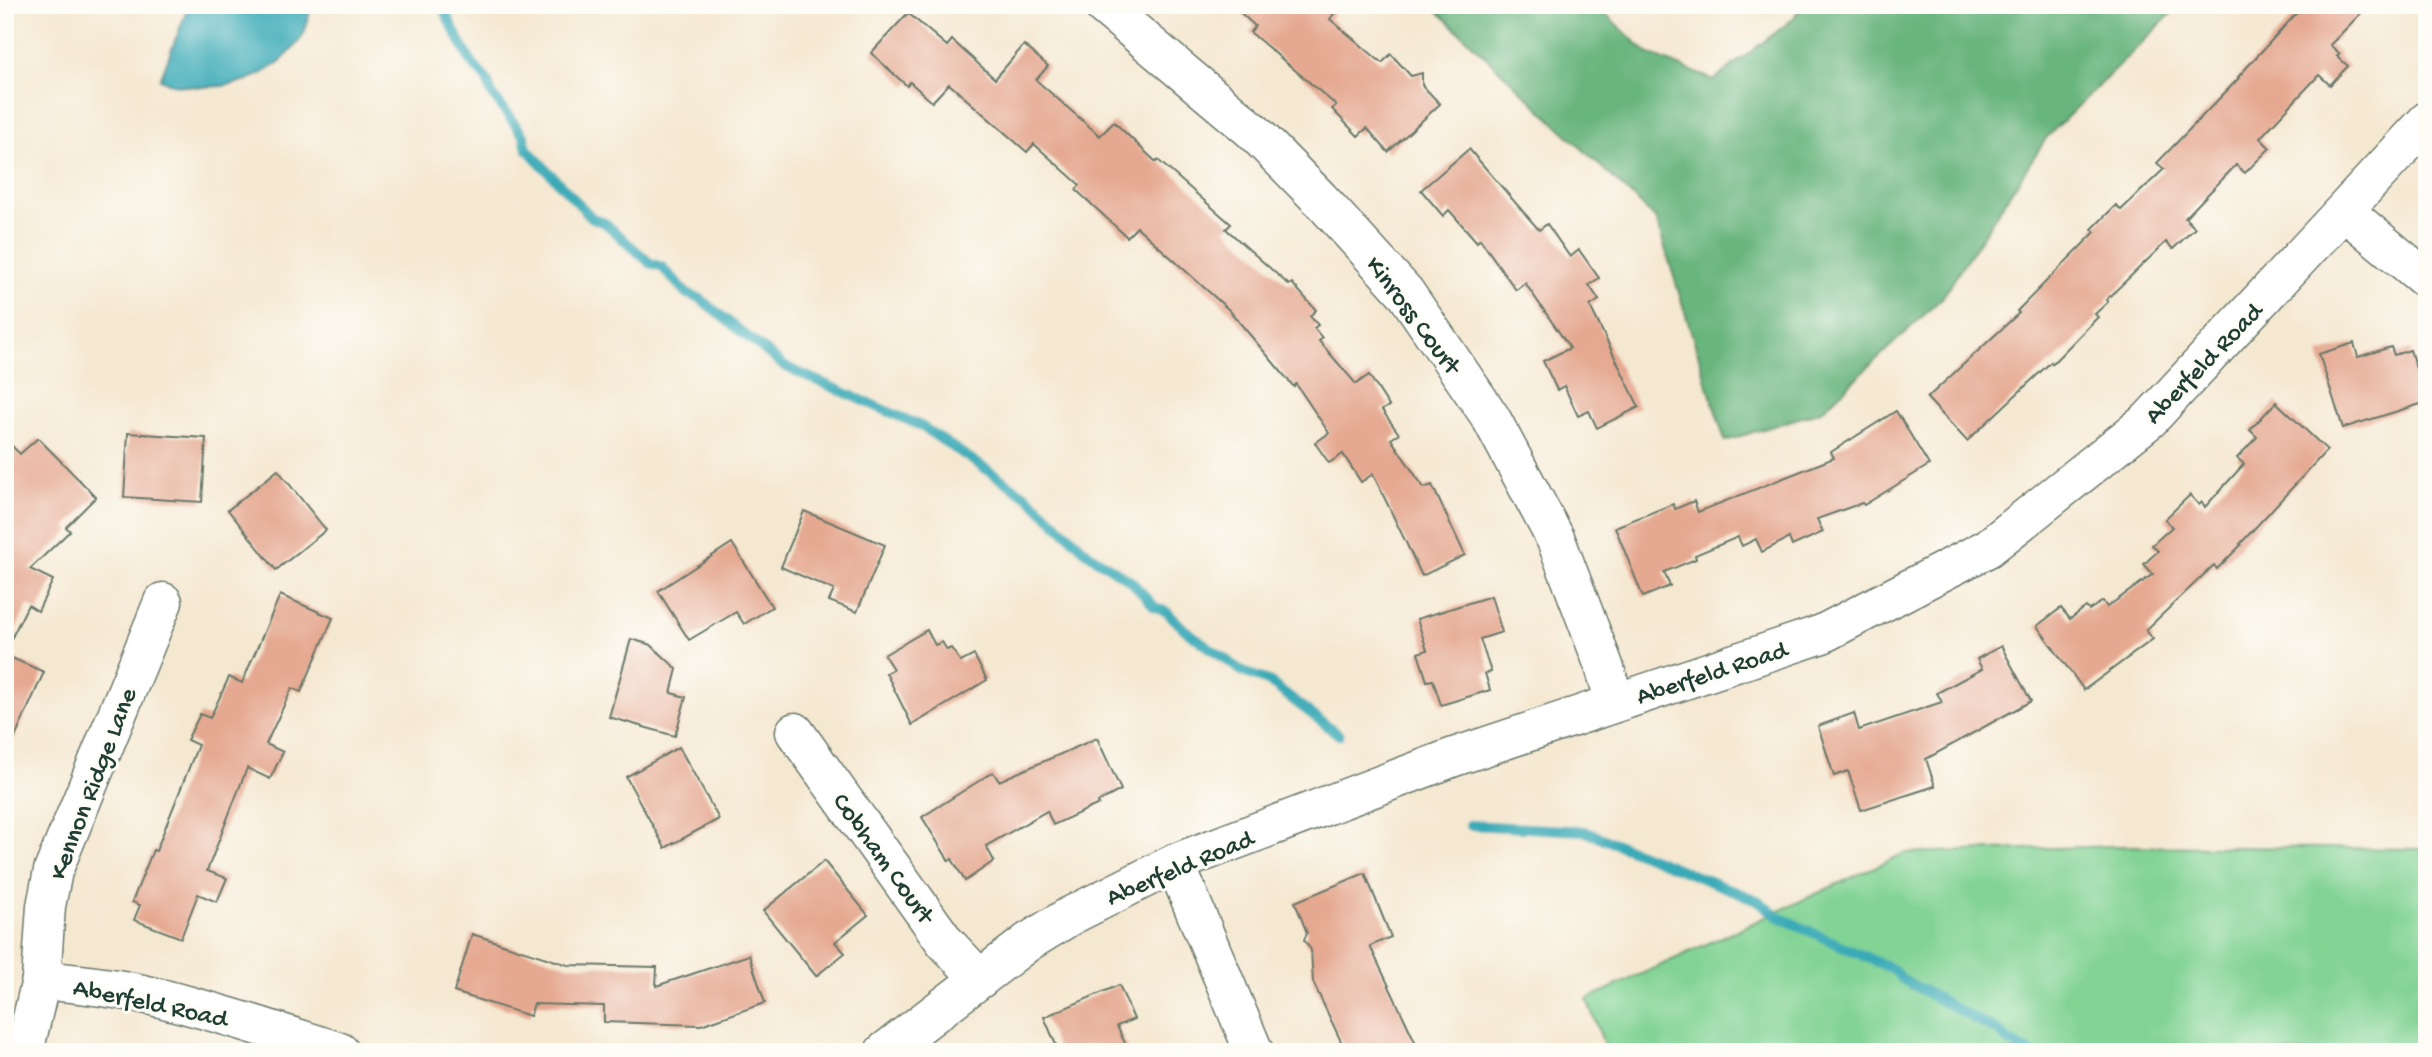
<svg xmlns="http://www.w3.org/2000/svg" width="2432" height="1057" viewBox="0 0 2432 1057" font-family="'Gochi Hand',sans-serif">
	<style>
		.green { fill: #82d394; stroke: #508864; stroke-width: 2 }
		.forest { fill: #69b57e; stroke: #447959; stroke-width: 2 }
		.water { fill: #3aaab7; stroke: #2c7476; stroke-width: 2 }
		.lines { fill: none; stroke-linecap: round; stroke-linejoin: round }
		.stream { stroke: #3aaab7; stroke-width: 10 }
		.building { fill: #e5a890 }
		.minor-casing { stroke: #6a796b; stroke-width: 41 }
		.minor { stroke: #fff; stroke-width: 38 }
		.labels { text-anchor: middle; stroke-width: 6; stroke-linejoin: round; paint-order: stroke }
		.street-label { font-size: 26px; fill: #1f3d34; stroke: #fdfcf7 }
	</style>
	<rect width="100%" height="100%" fill="#fdfcf7"/>
	<filter id="ink" filterUnits="userSpaceOnUse"><feTurbulence type="fractalNoise" baseFrequency=".0143" numOctaves="2"/><feDisplacementMap in="SourceGraphic" scale="14" xChannelSelector="R" yChannelSelector="G"/><feConvolveMatrix kernelMatrix="1 2 1 2 8 2 1 2 1" color-interpolation-filters="sRGB"/></filter>
	<filter id="wash" filterUnits="userSpaceOnUse"><feTurbulence type="fractalNoise" baseFrequency=".00686" numOctaves="4" result="noise"/><feDisplacementMap in="SourceGraphic" scale="28" xChannelSelector="R" yChannelSelector="G"/><feGaussianBlur stdDeviation="1.57" result="paint"/><feColorMatrix in="noise" values="0 0 0 0 0 0 0 0 0 0 0 0 0 0 0 0 0 1.4 0 .05"/><feComposite in="paint" operator="in"/></filter>
	<g filter="url(#wash)">
		<rect width="100%" height="100%" fill="#f5e8d1"/>
		<path class="green" d="M 2116,846 L 2427,849 L 2427,1052 L 1607,1052 L 1587,999 L 1905,853 Z"/>
		<path class="forest" d="M 1431,5 L 1596,5 L 1647,53 L 1714,80 L 1793,19 L 1802,5 L 2180,5 L 2047,137 L 1942,298 L 1821,411 L 1725,441 L 1656,219 Z"/>
		<path class="water" d="M 189,5 L 311,5 C 309,15 307,29 302,37 C 279,71 243,88 203,87 C 187,86 174,87 160,79 Z"/>
		<g class="lines">
			<g class="stream">
				<path d="M 441,5 L 471,62 L 487,80 L 491,93 L 524,136 L 527,149 L 592,218 L 605,223 L 650,263 L 662,267 L 687,294 L 699,298 L 784,366 L 921,426 L 1028,497 L 1089,554 L 1131,581 L 1155,607 L 1167,612 L 1184,629 L 1243,672 L 1268,681 L 1339,735"/>
				<path d="M 1470,825 L 1584,831 L 1759,901 L 1777,916 L 1894,970 L 1902,979 L 2001,1033 L 2009,1042 L 2030,1052"/>
			</g>
		</g>
		<g id="blocks">
			<g class="building">
				<path d="M 1232,5 L 1341,5 L 1330,19 L 1382,63 L 1391,54 L 1411,76 L 1422,73 L 1422,85 L 1440,104 L 1388,152 L 1367,128 L 1358,136 L 1332,109 L 1336,105 L 1250,32 L 1255,26 Z"/>
				<path d="M 2304,5 L 2369,5 L 2330,45 L 2340,54 L 2337,56 L 2348,66 L 2330,85 L 2319,75 L 2260,138 L 2270,148 L 2245,173 L 2236,165 L 2185,218 L 2195,228 L 2173,249 L 2166,242 L 2106,300 L 2108,302 L 2095,314 L 2098,317 L 2052,364 L 2051,362 L 1967,441 L 1927,398 L 2019,313 L 2017,311 L 2095,232 L 2092,229 L 2116,205 L 2121,210 L 2164,169 L 2157,163 L 2239,78 L 2238,77 Z"/>
				<path d="M 908,13 L 947,46 L 952,40 L 995,79 L 1024,45 L 1048,66 L 1036,80 L 1100,136 L 1114,122 L 1156,162 L 1158,160 L 1231,224 L 1226,229 L 1289,285 L 1292,283 L 1316,310 L 1310,316 L 1318,325 L 1314,328 L 1322,338 L 1319,341 L 1356,384 L 1369,375 L 1389,406 L 1382,410 L 1399,434 L 1391,439 L 1424,488 L 1432,485 L 1465,555 L 1422,576 L 1373,474 L 1361,482 L 1343,454 L 1329,463 L 1315,443 L 1329,433 L 1296,384 L 1294,387 L 1229,310 L 1137,227 L 1127,237 L 1076,190 L 1080,185 L 1034,144 L 1027,152 L 949,84 L 932,102 L 910,82 L 907,86 L 871,53 Z"/>
				<path d="M 1469,149 L 1539,230 L 1547,224 L 1570,257 L 1579,250 L 1599,278 L 1589,285 L 1599,300 L 1590,306 L 1639,407 L 1597,428 L 1589,411 L 1578,416 L 1564,386 L 1557,390 L 1543,361 L 1570,348 L 1525,283 L 1516,290 L 1480,239 L 1477,242 L 1449,210 L 1443,216 L 1421,190 Z"/>
				<path d="M 2354,343 L 2358,357 L 2391,347 L 2394,355 L 2410,350 L 2427,402 L 2343,428 L 2319,354 Z"/>
				<path d="M 2276,402 L 2327,450 L 2240,544 L 2241,545 L 2217,569 L 2214,565 L 2146,630 L 2153,639 L 2084,690 L 2037,626 L 2061,608 L 2070,619 L 2086,607 L 2089,610 L 2103,601 L 2107,607 L 2153,574 L 2144,564 L 2158,551 L 2152,545 L 2172,527 L 2165,519 L 2190,495 L 2199,505 L 2202,502 L 2205,507 L 2244,464 L 2237,458 L 2257,437 L 2250,430 Z"/>
				<path d="M 1896,411 L 1929,465 L 1864,505 L 1862,503 L 1817,519 L 1823,532 L 1792,546 L 1789,538 L 1762,552 L 1756,539 L 1742,546 L 1738,537 L 1695,555 L 1696,559 L 1664,572 L 1670,586 L 1643,597 L 1615,527 L 1673,504 L 1675,509 L 1694,501 L 1698,512 L 1834,458 L 1831,452 Z"/>
				<path d="M 128,433 L 206,438 L 202,502 L 124,497 Z"/>
				<path d="M 38,438 L 96,497 L 66,527 L 70,531 L 30,569 L 53,580 L 38,611 L 28,605 L 5,651 L 5,439 L 20,454 Z"/>
				<path d="M 278,470 L 326,530 L 276,570 L 228,510 Z"/>
				<path d="M 804,511 L 885,545 L 857,612 L 829,601 L 834,590 L 781,567 Z"/>
				<path d="M 732,543 L 772,607 L 744,624 L 736,612 L 689,640 L 658,591 Z"/>
				<path d="M 280,595 L 333,618 L 301,692 L 292,688 L 266,744 L 283,752 L 270,779 L 247,768 L 207,871 L 227,878 L 217,902 L 198,894 L 181,938 L 134,920 L 140,905 L 132,902 L 153,850 L 156,851 L 198,745 L 187,740 L 200,714 L 210,718 L 229,677 L 242,683 Z"/>
				<path d="M 1491,596 L 1502,632 L 1480,639 L 1491,672 L 1485,673 L 1490,690 L 1441,705 L 1433,680 L 1427,681 L 1418,653 L 1427,650 L 1417,619 Z"/>
				<path d="M 927,630 L 935,645 L 942,642 L 947,650 L 951,648 L 961,662 L 974,655 L 987,680 L 912,725 L 886,673 L 893,669 L 884,655 Z"/>
				<path d="M 631,639 L 651,645 L 677,669 L 671,693 L 686,697 L 675,736 L 609,717 Z"/>
				<path d="M 2001,646 L 2031,701 L 1926,759 L 1935,786 L 1861,810 L 1848,771 L 1834,776 L 1818,726 L 1854,713 L 1859,730 L 1942,702 L 1937,693 L 1982,669 L 1977,659 Z"/>
				<path d="M 5,655 L 44,672 L 5,760 Z"/>
				<path d="M 1097,738 L 1121,790 L 1098,802 L 1099,804 L 1053,825 L 1047,811 L 986,846 L 994,861 L 965,881 L 952,859 L 949,861 L 922,817 L 993,772 L 999,781 Z"/>
				<path d="M 679,747 L 719,819 L 665,848 L 626,777 Z"/>
				<path d="M 824,861 L 868,915 L 835,942 L 845,953 L 816,976 L 763,911 Z"/>
				<path d="M 1365,873 L 1391,937 L 1370,946 L 1420,1052 L 1346,1052 L 1313,982 L 1311,950 L 1304,940 L 1307,933 L 1295,902 Z"/>
				<path d="M 472,934 L 568,965 L 657,967 L 656,986 L 749,955 L 765,1003 L 701,1025 L 604,1022 L 604,1006 L 534,1004 L 530,1016 L 454,992 Z"/>
				<path d="M 1119,985 L 1134,1019 L 1117,1026 L 1129,1052 L 1059,1052 L 1044,1017 Z"/>
			</g>
		</g>
	</g>
	<g filter="url(#ink)">
		<use href="#blocks" fill-opacity="0" stroke="#6a796b" stroke-width="2"/>
		<g class="lines">
			<defs>
				<g id="minor">
					<path d="M 1103,5 L 1253,131 L 1320,199 L 1405,292 L 1491,418 L 1556,540 L 1604,666 L 1615,702"/>
					<path d="M 2344,211 L 2427,280"/>
					<path d="M 795,732 L 945,942 L 980,979"/>
					<path d="M 1175,863 L 1254,1052"/>
					<path d="M 41,980 C 75,983 109,987 143,994 C 209,1009 275,1031 340,1052"/>
					<path d="M 24,1052 L 41,980 L 46,906 L 53,871 L 163,602"/>
					<path d="M 884,1052 L 1028,942 L 1070,916 L 1175,863 L 1454,757 L 1822,634 L 1988,548 L 2149,420 L 2427,121"/>
				</g>
			</defs>
			<use href="#minor" class="minor-casing"/>
			<use href="#minor" class="minor"/>
		</g>
	</g>
	<g class="labels">
		<g class="street-label">
			<text transform="translate(1415 314) rotate(53)" y="9">Kinross Court</text>
			<text transform="translate(2202 362) rotate(-46)" y="9">Aberfeld Road</text>
			<text transform="translate(1711 671) rotate(-18)" y="9">Aberfeld Road</text>
			<text transform="translate(91 783) rotate(-69)" y="9">Kennon Ridge Lane</text>
			<text transform="translate(885 857) rotate(54)" y="9">Cobham Court</text>
			<text transform="translate(1179 866) rotate(-23)" y="9">Aberfeld Road</text>
			<text transform="translate(151 1001) rotate(12)" y="9">Aberfeld Road</text>
		</g>
	</g>
	<rect width="2432" height="1057" fill="none" stroke="#fdfcf7" stroke-width="28"/>
</svg>
